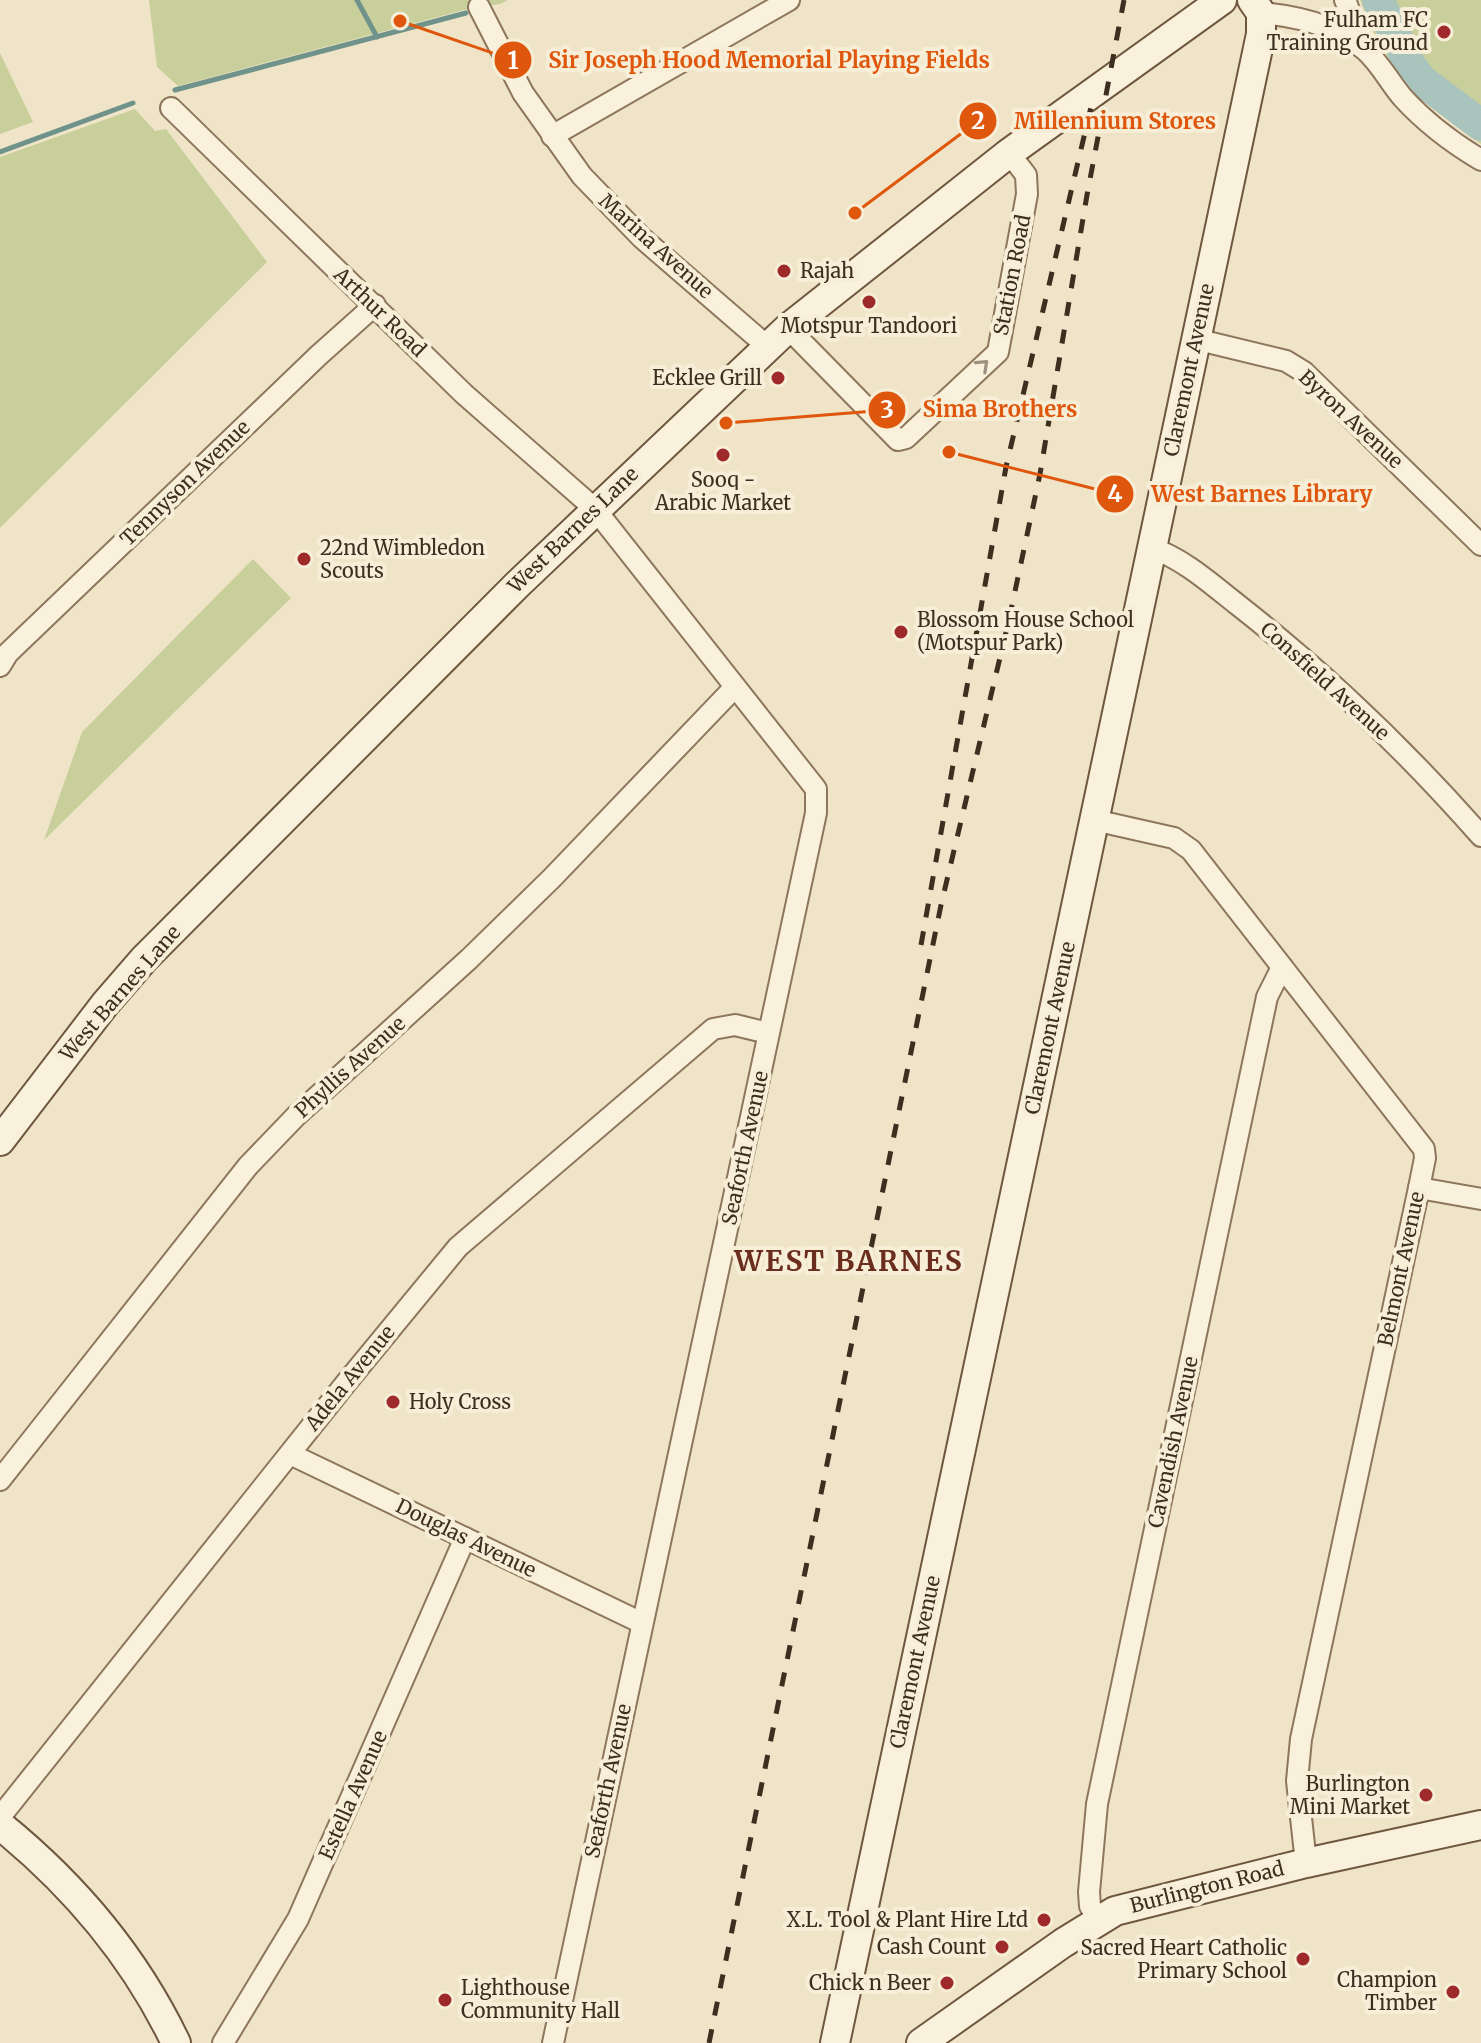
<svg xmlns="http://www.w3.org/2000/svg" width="1481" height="2043" viewBox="0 0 1481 2043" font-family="Merriweather,serif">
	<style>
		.green { fill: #c9cf9b }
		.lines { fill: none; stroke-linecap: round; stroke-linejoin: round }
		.stream { stroke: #6f938a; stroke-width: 5 }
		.river { stroke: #a9c4bc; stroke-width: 32 }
		.street-casing { stroke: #8d765c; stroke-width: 24 }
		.secondary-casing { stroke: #6f573f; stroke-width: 32 }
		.street { stroke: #faf1dc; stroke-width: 20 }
		.secondary { stroke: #faf1dc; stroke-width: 28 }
		.rail { stroke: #3d2e20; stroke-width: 5; stroke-dasharray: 14 14; stroke-linecap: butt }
		.oneway { stroke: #9c907e }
		.poi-dot { fill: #9e2a2b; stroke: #f7eed8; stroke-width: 3 }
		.labels { text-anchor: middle; stroke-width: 8; stroke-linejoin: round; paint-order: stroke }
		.poi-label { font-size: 20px; fill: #3d2e20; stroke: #f7eed8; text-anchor: end }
		.street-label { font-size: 20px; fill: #3d2e20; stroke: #f7eed8 }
		.district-label { font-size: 28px; font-weight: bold; letter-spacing: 2px; fill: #6b2e1e; stroke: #f7eed8 }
		.leader { fill: none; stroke: #df570d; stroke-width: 3 }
		.callout-dot { fill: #df570d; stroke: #f7eed8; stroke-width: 3 }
		.mark-label { font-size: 24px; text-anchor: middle; font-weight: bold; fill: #fff }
		.callout-label { font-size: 22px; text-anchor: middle; font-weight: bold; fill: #df570d; stroke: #f7eed8; stroke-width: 8; stroke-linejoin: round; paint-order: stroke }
	</style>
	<rect width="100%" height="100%" fill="#f0e4c8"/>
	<g class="green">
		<path d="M 149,0 L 508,0 L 500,4 L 464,10 L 178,86 L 157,67 Z"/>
		<path d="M 1360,0 L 1481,0 L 1481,144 C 1421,103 1385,70 1360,0 Z"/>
		<path d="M 0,53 L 33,122 L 0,134 Z"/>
		<path d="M 135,109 L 155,131 L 166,129 L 267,262 L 0,528 L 0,157 Z"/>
		<path d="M 253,559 L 291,598 L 44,840 L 82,732 Z"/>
	</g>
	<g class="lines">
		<g class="stream">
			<path d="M 357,0 L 377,37"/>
			<path d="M 175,90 L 466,13"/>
			<path d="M 0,152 L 133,103"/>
		</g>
		<path class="river" d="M 1378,0 L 1410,65 L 1421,80 L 1481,125"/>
		<defs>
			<g id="street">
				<path d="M 1345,0 C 1352,15 1352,22 1345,37"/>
				<path d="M 479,7 L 523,93 L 582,176 L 642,238 L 768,347"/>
				<path d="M 1261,13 C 1296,16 1337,26 1365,50 C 1380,63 1390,83 1403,98 C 1425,122 1454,144 1481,160"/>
				<path d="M 171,108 L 464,394 L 595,509 L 816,789 L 816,813 L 553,2043"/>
				<path d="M 552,136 L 789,0"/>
				<path d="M 788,328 L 898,440 L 906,438 L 998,352 L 1027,194 L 1026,175 L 1009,153"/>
				<path d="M 1195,339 L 1286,361 L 1304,372 L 1481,545"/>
				<path d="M 1152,548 C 1185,560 1210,583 1238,605 C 1326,674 1407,752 1481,836"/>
				<path d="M 0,666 L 8,653 L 319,355 L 375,305"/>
				<path d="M 1094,820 L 1174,838 L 1191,850 L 1424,1149 L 1425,1158 L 1419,1188 L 1301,1739 L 1297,1781 L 1306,1863"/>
				<path d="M 1419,1188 L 1481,1199"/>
				<path d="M 290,1454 L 642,1623"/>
				<path d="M 0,1480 L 248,1166 L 297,1115 L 469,959 L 552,878 L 735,687"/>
				<path d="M 0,1817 L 346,1383 L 458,1247 L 713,1029 L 735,1025 L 768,1033"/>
				<path d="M 1098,1919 L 1090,1906 L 1089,1892 L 1097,1804 L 1267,997 L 1282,967"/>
				<path d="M 223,2043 L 298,1919 L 465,1538"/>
			</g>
			<g id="secondary">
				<path d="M 0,1141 L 105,1004 L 144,959 L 518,584 L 788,328 L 1009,153 L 1222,0"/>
				<path d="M 0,1825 C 74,1885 135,1957 176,2043"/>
				<path d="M 835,2043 L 1261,34 L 1261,13 L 1252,0"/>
				<path d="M 921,2043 L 1063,1943 L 1115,1911 L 1306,1863 L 1481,1825"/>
			</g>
		</defs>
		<use href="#street" class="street-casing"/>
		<use href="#secondary" class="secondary-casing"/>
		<use href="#street" class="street"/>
		<use href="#secondary" class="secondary"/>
		<g class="rail">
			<path d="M 921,945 L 1006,467 L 1091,107"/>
			<path d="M 709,2043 L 941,905 L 1008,624 L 1040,474 L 1087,195 L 1124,0"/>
		</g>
	</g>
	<defs><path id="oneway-chevron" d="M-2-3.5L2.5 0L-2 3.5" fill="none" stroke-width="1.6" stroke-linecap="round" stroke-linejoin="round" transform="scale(2)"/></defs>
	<use class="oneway" href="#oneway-chevron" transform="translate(983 365) rotate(-43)"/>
	<g class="poi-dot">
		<circle cx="1444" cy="32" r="8"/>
		<circle cx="784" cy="271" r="8"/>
		<circle cx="869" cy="302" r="8"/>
		<circle cx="778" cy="378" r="8"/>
		<circle cx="723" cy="455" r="8"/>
		<circle cx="304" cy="559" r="8"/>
		<circle cx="901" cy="632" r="8"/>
		<circle cx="393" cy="1402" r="8"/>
		<circle cx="1426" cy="1795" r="8"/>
		<circle cx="1044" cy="1920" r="8"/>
		<circle cx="1002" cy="1947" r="8"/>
		<circle cx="1303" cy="1959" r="8"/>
		<circle cx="947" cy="1983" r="8"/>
		<circle cx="1453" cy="1992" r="8"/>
		<circle cx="445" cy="2000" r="8"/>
	</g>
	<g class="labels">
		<g class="poi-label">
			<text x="1428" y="27">Fulham FC<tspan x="1428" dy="23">Training Ground</tspan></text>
			<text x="800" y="278" text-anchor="start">Rajah</text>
			<text x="869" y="333" text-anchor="middle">Motspur Tandoori</text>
			<text x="762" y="385">Ecklee Grill</text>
			<text x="723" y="487" text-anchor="middle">Sooq -<tspan x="723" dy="23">Arabic Market</tspan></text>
			<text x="320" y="555" text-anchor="start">22nd Wimbledon<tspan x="320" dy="23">Scouts</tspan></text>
			<text x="917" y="627" text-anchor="start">Blossom House School<tspan x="917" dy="23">(Motspur Park)</tspan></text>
			<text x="409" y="1409" text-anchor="start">Holy Cross</text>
			<text x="1410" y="1791">Burlington<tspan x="1410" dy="23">Mini Market</tspan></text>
			<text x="1028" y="1927">X.L. Tool &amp; Plant Hire Ltd</text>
			<text x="986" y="1954">Cash Count</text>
			<text x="1287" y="1955">Sacred Heart Catholic<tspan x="1287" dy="23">Primary School</tspan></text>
			<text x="1437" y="1987">Champion<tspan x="1437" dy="23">Timber</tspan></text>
			<text x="931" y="1990">Chick n Beer</text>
			<text x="461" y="1995" text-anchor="start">Lighthouse<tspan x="461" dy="23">Community Hall</tspan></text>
		</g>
		<g class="street-label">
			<text transform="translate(656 246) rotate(42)" y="7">Marina Avenue</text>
			<text transform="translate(1012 275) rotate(-79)" y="7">Station Road</text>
			<text transform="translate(380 312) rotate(44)" y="7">Arthur Road</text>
			<text transform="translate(1189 370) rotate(-78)" y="7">Claremont Avenue</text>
			<text transform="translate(1351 419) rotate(43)" y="7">Byron Avenue</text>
			<text transform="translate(185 483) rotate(-44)" y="7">Tennyson Avenue</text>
			<text transform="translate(573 530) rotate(-44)" y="7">West Barnes Lane</text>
			<text transform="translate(1325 681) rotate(42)" y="7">Consfield Avenue</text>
			<text transform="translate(120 993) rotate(-49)" y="7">West Barnes Lane</text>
			<text transform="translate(1050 1028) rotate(-78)" y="7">Claremont Avenue</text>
			<text transform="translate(350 1067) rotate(-42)" y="7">Phyllis Avenue</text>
			<text transform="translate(745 1148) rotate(-78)" y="7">Seaforth Avenue</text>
			<text transform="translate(1401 1269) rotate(-78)" y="7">Belmont Avenue</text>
			<text transform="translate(350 1378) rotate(-51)" y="7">Adela Avenue</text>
			<text transform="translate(1173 1442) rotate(-78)" y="7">Cavendish Avenue</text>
			<text transform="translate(466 1538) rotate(26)" y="7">Douglas Avenue</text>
			<text transform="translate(915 1662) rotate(-78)" y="7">Claremont Avenue</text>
			<text transform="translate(608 1781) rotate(-78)" y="7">Seaforth Avenue</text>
			<text transform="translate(353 1795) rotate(-66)" y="7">Estella Avenue</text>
			<text transform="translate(1207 1887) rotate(-14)" y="7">Burlington Road</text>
		</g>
		<g class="district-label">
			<text x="849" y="1271">WEST BARNES</text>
		</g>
	</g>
	<path class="leader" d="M400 21L513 60M855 213L978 121M726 423L887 410M949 452L1115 494"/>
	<g class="callout-dot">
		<circle cx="400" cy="21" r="8"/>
		<circle cx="855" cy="213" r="8"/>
		<circle cx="726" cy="423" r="8"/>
		<circle cx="949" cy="452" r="8"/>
		<circle cx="513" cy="60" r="20"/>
		<circle cx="978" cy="121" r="20"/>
		<circle cx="887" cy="410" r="20"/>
		<circle cx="1115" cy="494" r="20"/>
	</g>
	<g class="mark-label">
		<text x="513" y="69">1</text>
		<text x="978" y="129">2</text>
		<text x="887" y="418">3</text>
		<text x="1115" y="502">4</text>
	</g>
	<g class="callout-label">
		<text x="769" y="68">Sir Joseph Hood Memorial Playing Fields</text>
		<text x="1115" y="129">Millennium Stores</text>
		<text x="1000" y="417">Sima Brothers</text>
		<text x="1262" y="502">West Barnes Library</text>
	</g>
</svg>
